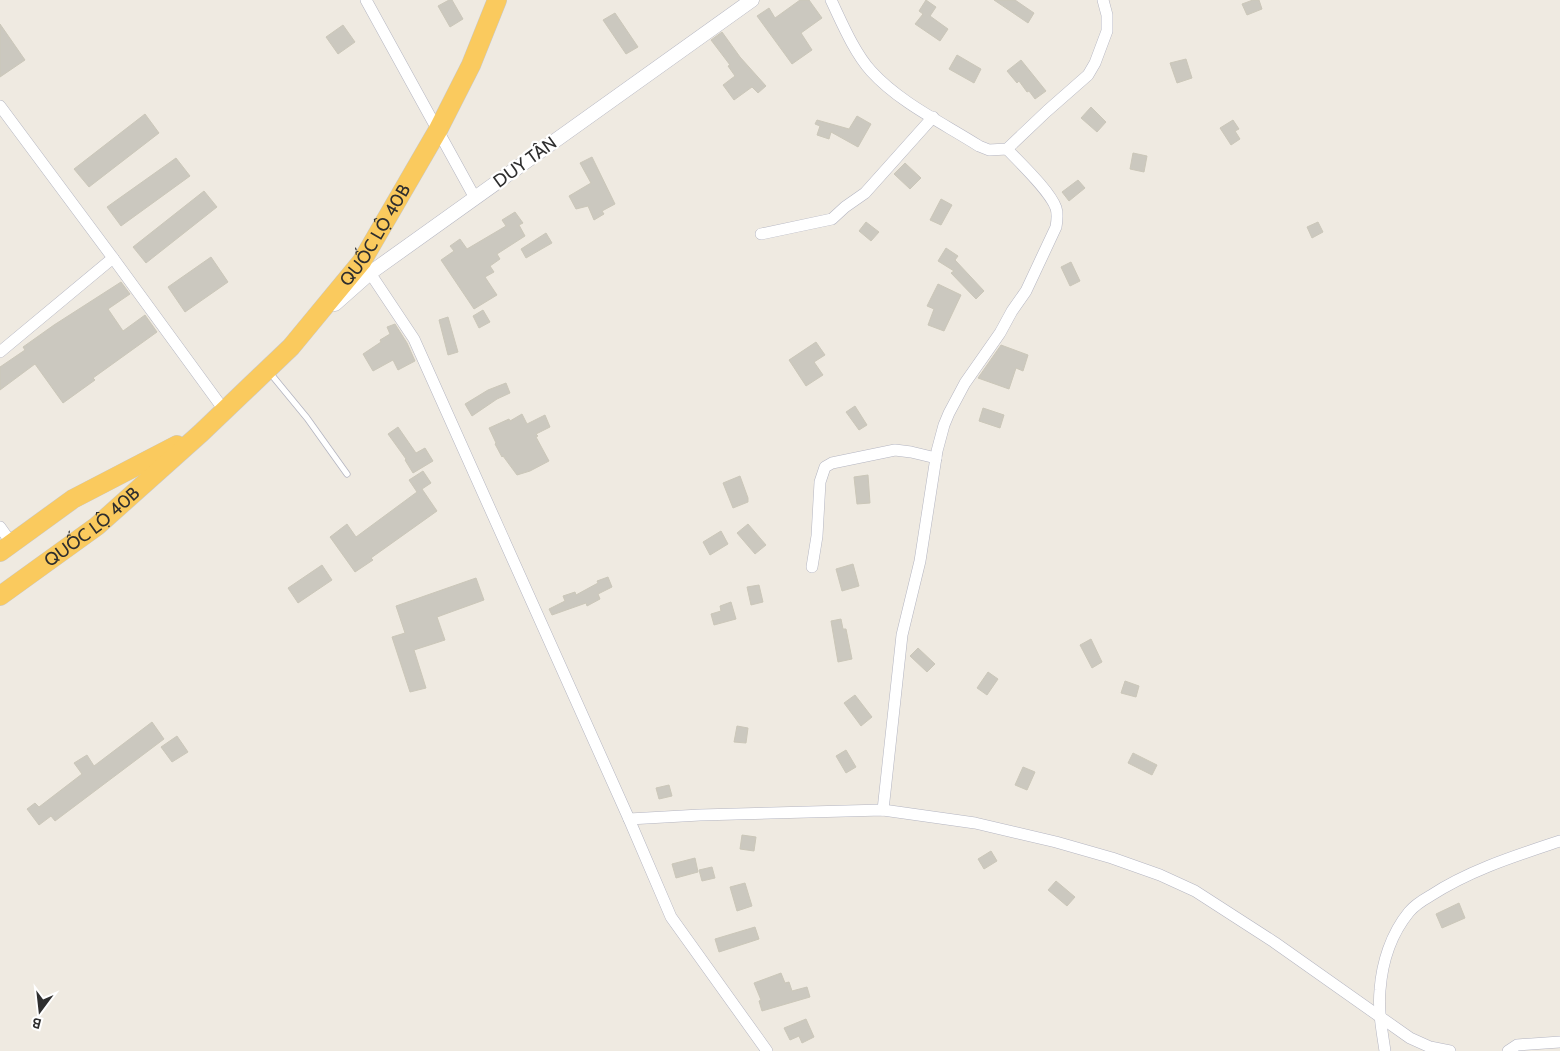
<svg xmlns="http://www.w3.org/2000/svg" width="1560" height="1051" viewBox="0 0 1560 1051" font-family="Cabin,sans-serif">
	<style>
		.building { fill: #cbc8bf; stroke: #cbc7b9 }
		.lines { fill: none; stroke-linecap: round; stroke-linejoin: round }
		.service-casing { stroke: #b4b5c1; stroke-width: 7 }
		.minor-casing { stroke: #b4b5c1; stroke-width: 12 }
		.tertiary-casing { stroke: #b4b5c1; stroke-width: 15 }
		.trunk-casing { stroke: #c9c9c9; stroke-width: 20 }
		.service { stroke: #fff; stroke-width: 5.5 }
		.minor { stroke: #fff; stroke-width: 11 }
		.tertiary { stroke: #fff; stroke-width: 14 }
		.trunk { stroke: #faca5e; stroke-width: 19 }
		.labels { text-anchor: middle; stroke-width: 4.5; stroke-linejoin: round; paint-order: stroke }
		.street-label { font-size: 18px; fill: #2e2e2e; stroke: #fff }
	</style>
	<rect width="100%" height="100%" fill="#efeae1"/>
	<g class="building">
		<path d="M 449,0 L 452,0 L 463,19 L 450,27 L 438,6 Z"/>
		<path d="M 800,0 L 809,0 L 822,18 L 801,33 L 812,50 L 792,64 L 757,16 L 769,8 L 775,18 Z"/>
		<path d="M 926,0 L 936,7 L 930,16 L 948,29 L 940,41 L 915,24 L 923,14 L 919,11 Z"/>
		<path d="M 994,0 L 1015,0 L 1034,13 L 1028,23 Z"/>
		<path d="M 1253,0 L 1259,0 L 1262,9 L 1247,15 L 1242,4 Z"/>
		<path d="M 615,13 L 638,47 L 626,54 L 603,20 Z"/>
		<path d="M 0,24 L 25,60 L 0,77 Z"/>
		<path d="M 343,25 L 355,42 L 338,54 L 326,37 Z"/>
		<path d="M 722,32 L 740,57 L 766,86 L 758,93 L 752,87 L 734,100 L 723,85 L 735,76 L 728,66 L 730,65 L 711,40 Z"/>
		<path d="M 957,55 L 981,69 L 974,83 L 949,69 Z"/>
		<path d="M 1186,59 L 1192,78 L 1177,83 L 1170,63 Z"/>
		<path d="M 1021,60 L 1046,91 L 1035,99 L 1029,91 L 1027,92 L 1019,81 L 1017,83 L 1007,71 Z"/>
		<path d="M 1091,107 L 1106,122 L 1097,132 L 1081,118 Z"/>
		<path d="M 145,114 L 159,133 L 89,187 L 74,169 Z"/>
		<path d="M 857,116 L 871,124 L 858,147 L 831,132 L 829,139 L 817,135 L 820,126 L 815,124 L 817,120 L 849,129 Z"/>
		<path d="M 1233,120 L 1239,129 L 1235,131 L 1240,139 L 1231,145 L 1220,128 Z"/>
		<path d="M 1133,153 L 1147,156 L 1144,172 L 1130,169 Z"/>
		<path d="M 592,157 L 615,204 L 602,211 L 604,214 L 594,220 L 588,206 L 576,209 L 569,196 L 591,183 L 580,163 Z"/>
		<path d="M 176,158 L 190,176 L 121,226 L 107,207 Z"/>
		<path d="M 905,163 L 921,178 L 910,189 L 894,174 Z"/>
		<path d="M 1078,180 L 1085,188 L 1069,201 L 1062,192 Z"/>
		<path d="M 204,191 L 217,207 L 146,263 L 133,247 Z"/>
		<path d="M 941,199 L 952,205 L 941,225 L 930,220 Z"/>
		<path d="M 515,212 L 523,223 L 519,225 L 525,236 L 497,254 L 500,259 L 490,266 L 494,272 L 485,277 L 497,295 L 474,309 L 441,260 L 454,251 L 450,246 L 460,239 L 467,249 L 506,226 L 502,220 Z"/>
		<path d="M 866,222 L 879,232 L 871,241 L 859,231 Z"/>
		<path d="M 1318,222 L 1323,232 L 1312,238 L 1307,227 Z"/>
		<path d="M 546,233 L 552,243 L 526,258 L 521,249 Z"/>
		<path d="M 946,248 L 958,256 L 955,260 L 984,291 L 976,299 L 951,273 L 954,271 L 938,261 Z"/>
		<path d="M 211,257 L 228,282 L 185,312 L 168,287 Z"/>
		<path d="M 1071,262 L 1080,281 L 1070,286 L 1061,267 Z"/>
		<path d="M 121,282 L 130,294 L 108,309 L 123,331 L 145,315 L 157,332 L 93,378 L 95,380 L 63,403 L 35,364 L 0,390 L 0,367 L 25,350 L 23,347 L 54,325 Z"/>
		<path d="M 938,284 L 961,295 L 944,331 L 928,325 L 934,309 L 927,306 Z"/>
		<path d="M 483,310 L 490,322 L 479,328 L 473,316 Z"/>
		<path d="M 448,317 L 458,352 L 448,355 L 439,320 Z"/>
		<path d="M 395,324 L 407,343 L 415,361 L 398,370 L 393,360 L 373,371 L 363,354 L 381,342 L 380,340 L 390,334 L 387,327 Z"/>
		<path d="M 816,342 L 825,355 L 814,362 L 823,375 L 806,386 L 789,360 Z"/>
		<path d="M 1001,345 L 1028,355 L 1023,371 L 1016,368 L 1009,389 L 978,378 Z"/>
		<path d="M 506,383 L 510,393 L 497,399 L 472,416 L 465,404 L 488,390 Z"/>
		<path d="M 855,406 L 867,425 L 859,430 L 846,412 Z"/>
		<path d="M 983,408 L 1004,415 L 1000,428 L 979,421 Z"/>
		<path d="M 522,414 L 527,424 L 545,415 L 550,427 L 536,434 L 538,436 L 536,437 L 549,461 L 530,471 L 517,475 L 503,456 L 502,457 L 495,444 L 496,443 L 489,428 L 509,419 L 510,421 Z"/>
		<path d="M 398,427 L 416,453 L 425,448 L 433,461 L 413,473 L 405,460 L 406,459 L 388,434 Z"/>
		<path d="M 423,471 L 431,483 L 422,489 L 437,511 L 371,558 L 373,560 L 355,572 L 330,537 L 347,524 L 356,537 L 417,492 L 409,480 Z"/>
		<path d="M 868,475 L 870,503 L 857,504 L 854,477 Z"/>
		<path d="M 740,476 L 748,498 L 748,502 L 733,508 L 723,483 Z"/>
		<path d="M 748,524 L 766,545 L 755,554 L 737,533 Z"/>
		<path d="M 721,531 L 728,544 L 710,555 L 703,542 Z"/>
		<path d="M 853,564 L 859,586 L 842,591 L 836,569 Z"/>
		<path d="M 322,565 L 332,580 L 298,603 L 288,588 Z"/>
		<path d="M 608,577 L 612,587 L 598,594 L 600,599 L 587,606 L 586,603 L 552,615 L 549,609 L 565,601 L 563,596 L 575,592 L 576,595 L 598,583 L 597,581 Z"/>
		<path d="M 476,578 L 484,600 L 437,617 L 445,640 L 414,650 L 426,688 L 410,692 L 392,637 L 405,633 L 396,606 Z"/>
		<path d="M 759,585 L 763,602 L 751,605 L 747,587 Z"/>
		<path d="M 731,602 L 736,619 L 714,625 L 711,614 L 721,611 L 720,606 Z"/>
		<path d="M 841,619 L 843,629 L 846,629 L 852,659 L 838,662 L 831,621 Z"/>
		<path d="M 1091,639 L 1102,662 L 1092,668 L 1080,645 Z"/>
		<path d="M 918,648 L 935,664 L 927,672 L 910,656 Z"/>
		<path d="M 988,672 L 998,679 L 987,695 L 977,688 Z"/>
		<path d="M 1125,681 L 1139,686 L 1136,697 L 1121,693 Z"/>
		<path d="M 855,695 L 872,717 L 861,726 L 844,703 Z"/>
		<path d="M 152,722 L 164,739 L 55,821 L 51,816 L 39,825 L 27,809 L 35,803 L 39,807 L 82,774 L 74,763 L 87,755 L 94,766 Z"/>
		<path d="M 737,726 L 748,728 L 746,743 L 734,742 Z"/>
		<path d="M 177,736 L 188,752 L 172,762 L 161,747 Z"/>
		<path d="M 846,750 L 856,767 L 846,773 L 836,756 Z"/>
		<path d="M 1133,753 L 1157,765 L 1152,775 L 1128,763 Z"/>
		<path d="M 1023,767 L 1035,772 L 1027,790 L 1015,785 Z"/>
		<path d="M 669,785 L 672,796 L 659,799 L 656,788 Z"/>
		<path d="M 742,835 L 756,837 L 754,851 L 740,849 Z"/>
		<path d="M 991,851 L 997,861 L 984,869 L 978,859 Z"/>
		<path d="M 695,858 L 698,872 L 676,878 L 672,864 Z"/>
		<path d="M 712,867 L 715,878 L 702,881 L 699,870 Z"/>
		<path d="M 1056,881 L 1075,897 L 1067,906 L 1048,890 Z"/>
		<path d="M 745,883 L 752,906 L 737,911 L 730,887 Z"/>
		<path d="M 1459,903 L 1465,918 L 1442,928 L 1436,914 Z"/>
		<path d="M 755,927 L 759,939 L 719,952 L 715,939 Z"/>
		<path d="M 781,973 L 785,983 L 789,982 L 792,991 L 807,987 L 810,997 L 762,1011 L 759,1001 L 761,1000 L 754,983 Z"/>
		<path d="M 806,1019 L 814,1037 L 802,1043 L 799,1036 L 790,1040 L 784,1028 Z"/>
	</g>
	<g class="lines">
		<defs>
			<path id="service" d="M 270,373 L 307,418 L 347,474"/>
			<g id="minor">
				<path d="M 366,0 L 475,198"/>
				<path d="M 831,0 C 842,23 854,52 871,71 C 900,103 943,123 979,146 L 989,150 L 1007,149 L 1047,111 L 1088,75 L 1095,63 L 1107,31 L 1107,15 L 1103,0"/>
				<path d="M 0,106 L 113,258 L 224,410"/>
				<path d="M 761,234 L 832,219 L 845,207 L 865,193 L 933,117"/>
				<path d="M 370,273 L 414,339 L 629,819 L 671,917 L 767,1051"/>
				<path d="M 0,352 L 113,258"/>
				<path d="M 0,527 L 12,544"/>
				<path d="M 812,567 L 817,536 L 820,482 L 825,467 L 832,463 L 895,450 L 911,452 L 936,458"/>
				<path d="M 883,810 L 902,635 L 920,561 L 937,451 L 944,425 L 949,413 L 965,383 L 1000,333 L 1012,311 L 1026,291 L 1056,227 C 1057,221 1058,214 1056,208 C 1050,191 1020,163 1007,149"/>
				<path d="M 629,819 L 700,815 L 883,810 L 975,823 L 1056,842 L 1112,858 L 1160,875 L 1195,891 L 1274,942 L 1410,1038 L 1430,1047 L 1450,1051"/>
				<path d="M 1385,1051 C 1382,1031 1378,1010 1380,990 C 1382,963 1391,934 1409,912 C 1414,906 1423,900 1430,896 C 1470,870 1515,856 1560,841"/>
				<path d="M 1508,1051 L 1517,1045 L 1560,1042"/>
			</g>
			<path id="tertiary" d="M 335,304 L 370,273 L 752,0"/>
			<g id="trunk">
				<path d="M 0,552 L 73,499 L 177,445"/>
				<path id="s1" d="M 0,596 L 97,526 L 201,433 L 291,347 L 362,261 L 438,130 L 471,65 L 497,0"/>
			</g>
		</defs>
		<use href="#service" class="service-casing"/>
		<use href="#minor" class="minor-casing"/>
		<use href="#tertiary" class="tertiary-casing"/>
		<use href="#trunk" class="trunk-casing"/>
		<use href="#service" class="service"/>
		<use href="#minor" class="minor"/>
		<use href="#tertiary" class="tertiary"/>
		<use href="#trunk" class="trunk"/>
	</g>
	<g class="labels">
		<g class="street-label">
			<text transform="translate(525 162) rotate(-36)" y="6">DUY TÂN</text>
			<text dy="6" stroke="none"><textPath href="#s1" startOffset="524">QUỐC LỘ 40B</textPath></text>
			<text dy="6" stroke="none"><textPath href="#s1" startOffset="115">QUỐC LỘ 40B</textPath></text>
		</g>
	</g>
	<g transform="translate(40 1011) rotate(195)" stroke="#ffffff" stroke-width="4" paint-order="stroke">
	<path d="M0-4L9 19L0 12L-9 19Z" fill="#2e2e2e"/>
	<text y="-8" font-size="14" font-weight="bold" text-anchor="middle" fill="#2e2e2e">B</text>
	</g>
</svg>
